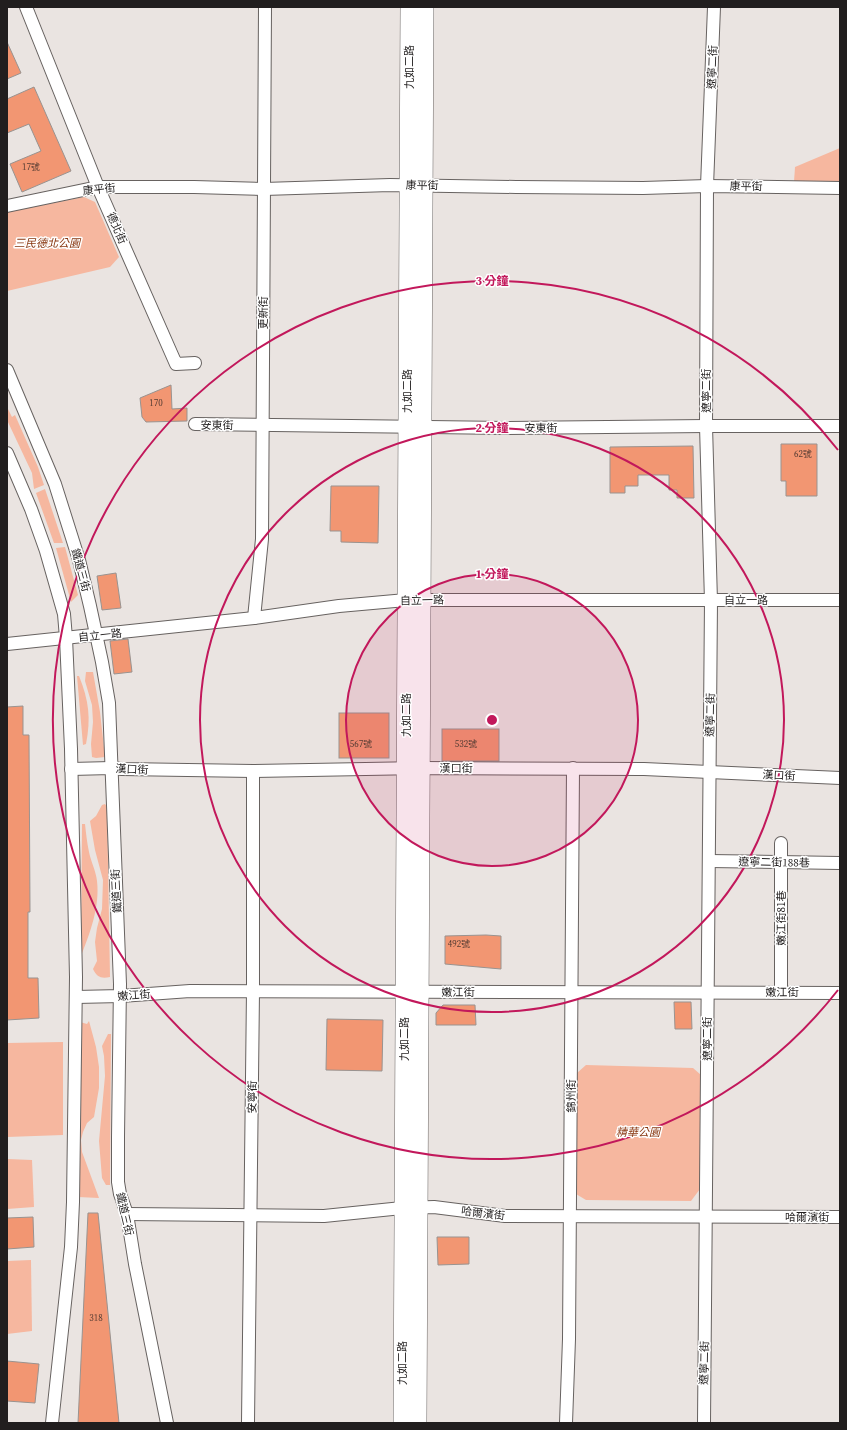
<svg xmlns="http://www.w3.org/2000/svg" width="847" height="1430" viewBox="0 0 847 1430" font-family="'Source Serif 4','Noto Sans TC',serif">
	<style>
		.green { fill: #f6b79f }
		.building { fill: #f29672; stroke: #999390 }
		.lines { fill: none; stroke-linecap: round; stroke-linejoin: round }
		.street-casing { stroke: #676260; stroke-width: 14 }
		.secondary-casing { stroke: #676260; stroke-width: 18 }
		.street { stroke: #fff; stroke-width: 12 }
		.secondary { stroke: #fff; stroke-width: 17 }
		.ring { fill: none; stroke: #c2185b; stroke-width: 2 }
		.labels { text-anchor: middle; stroke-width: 3; stroke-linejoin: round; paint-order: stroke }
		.number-label { font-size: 9px; fill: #553c33 }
		.street-label { font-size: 11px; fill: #211e1e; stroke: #fff }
		.park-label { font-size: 11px; font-style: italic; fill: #883710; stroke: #fff }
		.centre { fill: #c2185b; stroke: #fff; stroke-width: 2 }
		.ring-label { font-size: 12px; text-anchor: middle; font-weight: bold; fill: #c2185b; stroke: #fff; stroke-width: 3; stroke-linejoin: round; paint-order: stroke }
	</style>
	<rect width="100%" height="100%" fill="#eae4e1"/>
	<g class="green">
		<path d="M 840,148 L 840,184 L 794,182 L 795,167 Z"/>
		<path d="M 84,197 L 95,202 L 119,257 L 110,267 L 7,291 L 7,212 Z"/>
		<path d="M 7,407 L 12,417 L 15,415 L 38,467 L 44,485 L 34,489 L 32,473 L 7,420 Z"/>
		<path d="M 45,489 L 63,543 L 54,543 L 36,493 Z"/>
		<path d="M 65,547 L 78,595 L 71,602 L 56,548 Z"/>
		<path d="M 86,672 L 93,672 L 100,712 L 105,757 L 96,758 L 92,757 L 91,744 L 93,722 L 92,705 L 85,681 Z"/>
		<path d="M 77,676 L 79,676 C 89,701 91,718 86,744 L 83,745 Z"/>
		<path d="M 105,804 L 107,807 L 110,977 C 101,979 97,977 93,969 L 97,961 L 95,942 L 97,928 L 102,909 L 103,880 L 95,850 L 90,821 L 96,816 L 102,805 Z"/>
		<path d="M 82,824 L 85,824 C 86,833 87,843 89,852 C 91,862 96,871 97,881 C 100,907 90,933 81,956 Z"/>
		<path d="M 89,1021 L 96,1047 L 99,1067 L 99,1088 L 94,1117 L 87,1123 L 83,1132 L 81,1140 L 82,1152 L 99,1198 L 78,1197 L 80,1022 L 87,1024 Z"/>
		<path d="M 108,1034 L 111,1034 L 110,1185 L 106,1185 L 102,1178 L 99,1141 L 105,1076 L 104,1056 L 102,1046 Z"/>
		<path d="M 63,1042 L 63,1135 L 7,1137 L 7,1043 Z"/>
		<path d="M 586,1065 L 693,1068 L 701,1075 L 700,1189 L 691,1201 L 586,1200 L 576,1194 L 577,1073 Z"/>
		<path d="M 7,1159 L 32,1160 L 34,1207 L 7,1209 Z"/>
		<path d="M 31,1260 L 32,1331 L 7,1334 L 7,1261 Z"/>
	</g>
	<g class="building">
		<path d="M 7,42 L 21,73 L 7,79 Z"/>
		<path d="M 34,87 L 71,171 L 22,192 L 10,164 L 41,151 L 29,124 L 7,133 L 7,99 Z"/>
		<path d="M 171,385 L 172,409 L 187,408 L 187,421 L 146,422 L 142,417 L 140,398 Z"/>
		<path d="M 781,444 L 817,444 L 817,496 L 786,496 L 786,481 L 781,481 Z"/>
		<path d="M 693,446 L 694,498 L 677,498 L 677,490 L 669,490 L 669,475 L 638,475 L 638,486 L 625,486 L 625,493 L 610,493 L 610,447 Z"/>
		<path d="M 331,486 L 379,486 L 378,543 L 341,542 L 341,531 L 330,531 Z"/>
		<path d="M 116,573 L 121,608 L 102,610 L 97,576 Z"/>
		<path d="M 128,639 L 132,672 L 114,674 L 110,641 Z"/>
		<path d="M 23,706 L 23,735 L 29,735 L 30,912 L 28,912 L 28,978 L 38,978 L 39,1018 L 7,1020 L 7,707 Z"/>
		<rect x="339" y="713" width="50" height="45"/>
		<rect x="442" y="729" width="57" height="32"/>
		<path d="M 486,935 L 501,936 L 501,969 L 445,964 L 445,936 Z"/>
		<path d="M 674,1002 L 691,1002 L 692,1029 L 675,1029 Z"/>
		<path d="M 443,1005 L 475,1005 L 476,1025 L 436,1025 L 436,1013 Z"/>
		<path d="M 327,1019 L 383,1020 L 382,1071 L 326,1070 Z"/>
		<path d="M 88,1213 L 98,1213 L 119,1423 L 78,1423 Z"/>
		<path d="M 33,1217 L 34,1247 L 7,1249 L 7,1218 Z"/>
		<path d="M 437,1237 L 469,1237 L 469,1264 L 438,1265 Z"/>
		<path d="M 7,1361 L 39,1364 L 35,1403 L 7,1401 Z"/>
	</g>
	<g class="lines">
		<defs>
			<g id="street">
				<path d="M 26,7 L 98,187 L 176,364 L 195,363"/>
				<path d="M 7,206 L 98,187 L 194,187 L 264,189 L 390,185 L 516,187 L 643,188 L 707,186 L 840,188"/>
				<path d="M 7,370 L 55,484 L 79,560 L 90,606 L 102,662 L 109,703 L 120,984 L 118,1137 L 118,1182 L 120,1194 L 127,1214 L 135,1264 L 167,1423"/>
				<path d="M 195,424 L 507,428 L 706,426 L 840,426"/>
				<path d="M 7,453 L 31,509 L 46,551 L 64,614 L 66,638 L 71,749 L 76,977 L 73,1202 L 71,1247 L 52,1423"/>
				<path d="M 254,618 L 262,539 L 265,7"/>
				<path d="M 7,644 L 254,618 L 339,606 L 406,600 L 840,600"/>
				<path d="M 71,769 L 111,768 L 122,769 L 253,771 L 421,768 L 644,769 L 840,778"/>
				<path d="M 709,861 L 840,863"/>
				<path d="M 781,993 L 781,843"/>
				<path d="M 76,997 L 121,996 L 190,991 L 840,993"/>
				<path d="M 127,1214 L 324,1216 L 402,1208 L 434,1207 L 505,1216 L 840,1217"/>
				<path d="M 248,1423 L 253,991 L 253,771"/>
				<path d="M 566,1423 L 569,1339 L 573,768"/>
				<path d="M 704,1423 L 711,601 L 706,426 L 707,186 L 714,7"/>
			</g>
			<g id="secondary">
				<path d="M 402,1423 L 409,7"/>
				<path d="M 418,1423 L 425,7"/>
			</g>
		</defs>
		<use href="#street" class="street-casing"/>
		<use href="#secondary" class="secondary-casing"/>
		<use href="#street" class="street"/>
		<use href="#secondary" class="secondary"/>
	</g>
	<circle cx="492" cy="720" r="146" fill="#c2185b" fill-opacity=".12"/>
	<g class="ring">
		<circle cx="492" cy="720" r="146"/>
		<circle cx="492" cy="720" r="292"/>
		<path d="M838 990A439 439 0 1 1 838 450"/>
	</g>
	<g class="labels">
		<g class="number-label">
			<text x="31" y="170">17號</text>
			<text x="156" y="406">170</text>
			<text x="803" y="457">62號</text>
			<text x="361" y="747">567號</text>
			<text x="466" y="747">532號</text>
			<text x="459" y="947">492號</text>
			<text x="96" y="1321">318</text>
		</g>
		<g class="street-label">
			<text transform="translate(409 67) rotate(-90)" y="4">九如二路</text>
			<text transform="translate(712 67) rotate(-88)" y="4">遼寧二街</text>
			<text transform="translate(422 185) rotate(1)" y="4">康平街</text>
			<text transform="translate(746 186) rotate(1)" y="4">康平街</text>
			<text transform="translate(99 189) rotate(-6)" y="4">康平街</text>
			<text transform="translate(117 228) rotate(66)" y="4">德北街</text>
			<text transform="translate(263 313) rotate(-90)" y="4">更新街</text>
			<text transform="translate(407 391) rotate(-90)" y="4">九如二路</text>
			<text transform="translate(706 391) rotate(-90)" y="4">遼寧二街</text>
			<text transform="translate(217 425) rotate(1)" y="4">安東街</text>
			<text transform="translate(541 428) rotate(-1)" y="4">安東街</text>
			<text transform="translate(81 570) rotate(75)" y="4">鐵道三街</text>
			<text transform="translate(422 600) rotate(-1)" y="4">自立一路</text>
			<text x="746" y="604">自立一路</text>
			<text transform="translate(100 635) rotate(-6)" y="4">自立一路</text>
			<text transform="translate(406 715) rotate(-90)" y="4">九如二路</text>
			<text transform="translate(710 715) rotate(-89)" y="4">遼寧二街</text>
			<text x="456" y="772">漢口街</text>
			<text transform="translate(132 769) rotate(3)" y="4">漢口街</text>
			<text transform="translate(779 775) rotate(3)" y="4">漢口街</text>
			<text transform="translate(774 862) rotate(1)" y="4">遼寧二街188巷</text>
			<text transform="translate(116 891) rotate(-93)" y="4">鐵道三街</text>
			<text transform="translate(781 918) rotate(-90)" y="4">嫩江街81巷</text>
			<text x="458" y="996">嫩江街</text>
			<text x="782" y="996">嫩江街</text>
			<text transform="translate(134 995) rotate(-4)" y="4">嫩江街</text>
			<text transform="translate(404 1039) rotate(-90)" y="4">九如二路</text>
			<text transform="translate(707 1039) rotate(-90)" y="4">遼寧二街</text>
			<text transform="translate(571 1096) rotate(-90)" y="4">錦州街</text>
			<text transform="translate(252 1097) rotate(-89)" y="4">安寧街</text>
			<text transform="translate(483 1213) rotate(7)" y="4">哈爾濱街</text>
			<text transform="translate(125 1214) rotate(77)" y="4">鐵道三街</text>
			<text x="807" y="1221">哈爾濱街</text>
			<text transform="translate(402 1363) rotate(-90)" y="4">九如二路</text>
			<text transform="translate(704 1363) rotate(-89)" y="4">遼寧二街</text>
		</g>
		<g class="park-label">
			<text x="47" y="247">三民德北公園</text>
			<text x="638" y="1136">精華公園</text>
		</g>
	</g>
	<circle cx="492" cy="720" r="6" class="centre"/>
	<g class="ring-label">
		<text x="492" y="285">3 分鐘</text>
		<text x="492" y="432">2 分鐘</text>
		<text x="492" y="578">1 分鐘</text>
	</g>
	<rect width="847" height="1430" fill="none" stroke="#211e1e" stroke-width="16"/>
</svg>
